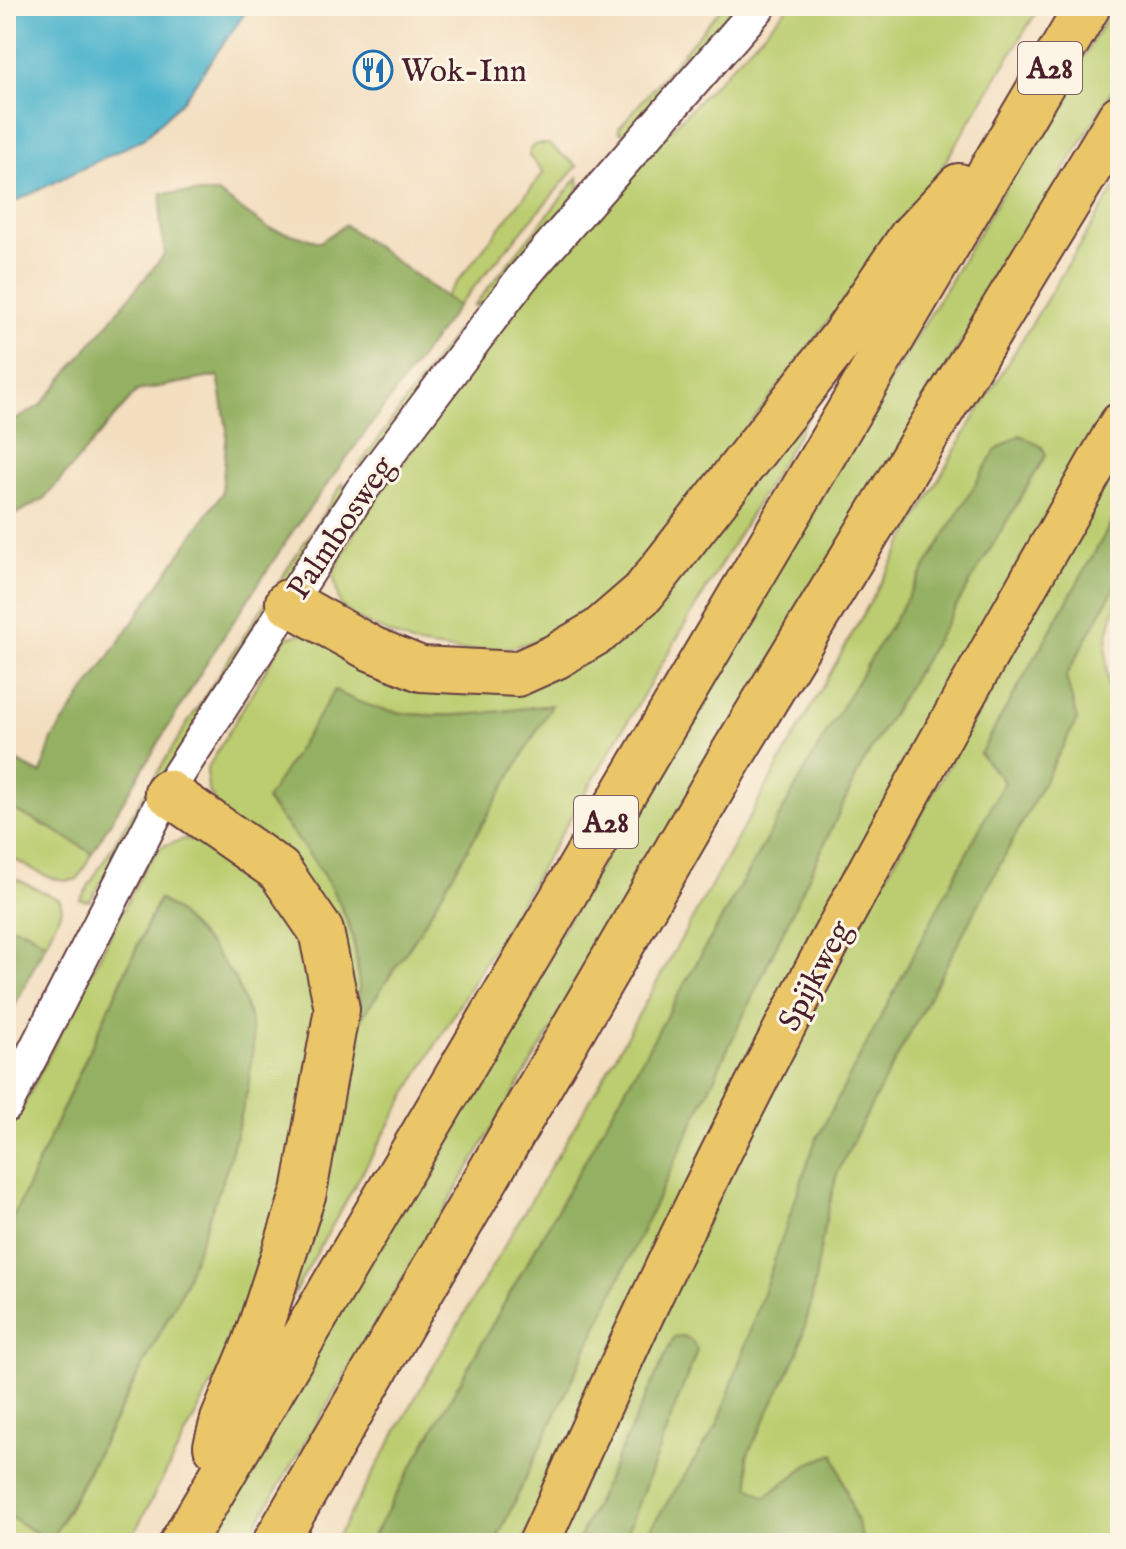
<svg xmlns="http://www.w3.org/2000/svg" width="1126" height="1549" viewBox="0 0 1126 1549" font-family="'IM FELL English',serif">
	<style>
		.green { fill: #bbcd70; stroke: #82764e; stroke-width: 2; fill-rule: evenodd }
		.forest { fill: #94b062; stroke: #6f6846; stroke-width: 2 }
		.water { fill: #4fb5cd; stroke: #4c6a7c; stroke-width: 2 }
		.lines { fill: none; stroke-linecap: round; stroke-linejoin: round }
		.minor-casing { stroke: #633c41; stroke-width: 36 }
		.major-casing { stroke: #633c41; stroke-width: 44 }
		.highway-casing { stroke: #633c41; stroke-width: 48 }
		.minor { stroke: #fff; stroke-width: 32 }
		.major { stroke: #ebc669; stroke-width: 40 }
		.highway { stroke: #ebc669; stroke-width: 44 }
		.labels { text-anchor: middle; stroke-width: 6; stroke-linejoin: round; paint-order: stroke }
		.shield { fill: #fcf5e5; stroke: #7f5f63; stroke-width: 2 }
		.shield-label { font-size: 30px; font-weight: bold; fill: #4a1f2b }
		.poi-label { font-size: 32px; fill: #4a1f2b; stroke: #fcf5e5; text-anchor: start }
		.street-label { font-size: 32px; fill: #4a1f2b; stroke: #fcf5e5 }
	</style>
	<rect width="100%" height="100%" fill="#fcf5e5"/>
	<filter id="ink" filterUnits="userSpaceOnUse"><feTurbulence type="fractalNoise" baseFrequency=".0125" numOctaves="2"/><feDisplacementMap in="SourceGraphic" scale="16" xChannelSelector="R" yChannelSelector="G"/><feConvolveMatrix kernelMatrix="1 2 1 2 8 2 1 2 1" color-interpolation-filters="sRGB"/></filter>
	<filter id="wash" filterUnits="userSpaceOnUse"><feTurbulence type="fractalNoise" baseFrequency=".006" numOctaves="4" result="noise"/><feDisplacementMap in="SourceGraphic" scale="32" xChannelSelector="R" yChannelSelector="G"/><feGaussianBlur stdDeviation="1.8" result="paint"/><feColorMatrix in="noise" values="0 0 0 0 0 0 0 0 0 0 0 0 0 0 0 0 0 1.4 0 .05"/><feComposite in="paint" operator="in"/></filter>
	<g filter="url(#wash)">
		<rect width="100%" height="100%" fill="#f3dec0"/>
		<g class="green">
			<path d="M 723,6 L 735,6 L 631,129 L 625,134 L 619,132 L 619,128 Z"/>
			<path d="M 789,6 L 1040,6 L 928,190 L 642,566 L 589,615 L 546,638 L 509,648 L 461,651 L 416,645 L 355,618 L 340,605 L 333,573 L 360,523 L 476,359 L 602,202 Z"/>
			<path d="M 1114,6 L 1120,6 L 1120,77 L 245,1543 L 203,1543 L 432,1148 Z"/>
			<path d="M 537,144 L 548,144 L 577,166 L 458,306 L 445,297 L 544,172 L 529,156 L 530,149 Z"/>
			<path d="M 578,177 L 579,190 L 487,301 L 473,307 Z"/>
			<path d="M 1120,179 L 1120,393 L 990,615 L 521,1543 L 495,1543 L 860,768 L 1046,455 L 827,732 L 369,1543 L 334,1543 L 418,1393 L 607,1071 L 961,440 Z"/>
			<path d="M 457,330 L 458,345 L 365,471 L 359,466 Z"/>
			<path d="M 857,335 L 413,1083 L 268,1339 L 350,1014 L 208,790 L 207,769 L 280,645 L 286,638 L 309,631 L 386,669 L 580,657 ZM 335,690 C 380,718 438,717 489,713 C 509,711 532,705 551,706 L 418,934 L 361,1018 C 359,992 359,962 352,937 C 338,886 300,840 266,801 Z"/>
			<path d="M 1120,458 L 1120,508 L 980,754 L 1004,781 L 1120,578 C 1120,602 1109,620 1107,644 C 1104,684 1115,727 1120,767 L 1120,1543 L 716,1543 L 669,1503 L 641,1543 L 623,1543 L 697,1350 L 683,1336 L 674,1338 L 577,1543 L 555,1543 L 671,1293 L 821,993 Z"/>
			<path d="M 343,483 L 347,492 L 193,728 L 90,901 L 80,900 L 185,727 Z"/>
			<path d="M 6,806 L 52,829 L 92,853 L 78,879 C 55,887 27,865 6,855 Z"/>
			<path d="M 185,839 L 211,844 L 261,875 L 299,929 L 318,1016 L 286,1189 L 238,1334 L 129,1543 L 6,1543 L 6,1514 L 49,1542 L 68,1510 L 182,1291 L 228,1165 L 248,1088 L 253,1046 L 250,1018 L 235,979 L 158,900 L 6,1233 L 6,1142 L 13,1126 L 146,865 L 162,846 Z"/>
			<path d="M 6,874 L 60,900 L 62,909 L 46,943 L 27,931 L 6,925 Z"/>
		</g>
		<g class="forest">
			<path d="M 162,193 L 218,193 L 268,228 L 320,242 L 345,225 L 458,306 L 293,531 L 209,659 L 92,853 L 52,829 L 6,806 L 6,756 L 41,774 L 52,739 L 222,493 L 227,429 L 218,376 L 137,391 L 44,499 L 6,519 L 6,425 L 41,405 L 165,254 L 160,222 Z"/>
			<path d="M 1020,435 L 1042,447 L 1046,455 L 860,768 L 495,1543 L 369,1543 L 827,732 L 995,451 Z"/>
			<path d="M 1120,508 L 1120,578 L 1066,676 L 1077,720 L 863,1121 L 837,1174 L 824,1228 L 811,1303 L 798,1353 L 747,1456 L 750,1487 L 765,1497 L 810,1463 L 834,1454 L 864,1543 L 641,1543 L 718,1424 L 815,1142 L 1004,782 L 980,754 Z"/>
			<path d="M 335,690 C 398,730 482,713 552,705 L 418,934 L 361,1019 C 359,993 359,963 353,938 C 339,887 299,840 266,800 Z"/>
			<path d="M 159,899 L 176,911 L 210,946 L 235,979 L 250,1018 L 253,1046 L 248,1088 L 228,1165 L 182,1291 L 50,1542 L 6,1514 L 6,1233 Z"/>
			<path d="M 6,925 L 27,931 L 46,943 L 6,1024 Z"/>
			<path d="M 683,1336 L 692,1341 L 697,1350 L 623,1543 L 577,1543 L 674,1337 Z"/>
		</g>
		<path class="water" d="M 6,6 L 250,6 L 183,100 L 143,139 L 6,206 Z"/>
	</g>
	<g filter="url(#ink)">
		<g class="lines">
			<defs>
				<path id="minor" d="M 6,1106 L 167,792 L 361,491 L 522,278 L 760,6"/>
				<path id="major" d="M 539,1543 C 607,1393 675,1242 750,1095 C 865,868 993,645 1120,423"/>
				<g id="highway">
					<path d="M 288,602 L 372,649 L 421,669 L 517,674 L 555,657 L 599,631 L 643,593 L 843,337 L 911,237 L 959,186"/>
					<path d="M 167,792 L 279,870 L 321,931 L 337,1009 L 304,1192 L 255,1343 L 223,1420 L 216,1446"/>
					<path d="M 182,1543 L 1088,6"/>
					<path d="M 275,1543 L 729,760 L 1120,117"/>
				</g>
			</defs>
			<use href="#minor" class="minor-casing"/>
			<use href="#major" class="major-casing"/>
			<use href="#highway" class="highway-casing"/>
			<use href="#minor" class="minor"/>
			<use href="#major" class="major"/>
			<use href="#highway" class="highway"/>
		</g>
	</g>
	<defs>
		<symbol id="restaurant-ring" viewBox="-11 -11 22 22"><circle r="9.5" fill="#fcf5e5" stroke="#1f6fb2" stroke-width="1.5"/><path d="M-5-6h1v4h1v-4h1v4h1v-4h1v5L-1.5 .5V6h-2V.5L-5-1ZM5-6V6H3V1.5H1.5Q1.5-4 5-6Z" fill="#1f6fb2"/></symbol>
	</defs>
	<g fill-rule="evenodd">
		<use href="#restaurant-ring" x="351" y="48" width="44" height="44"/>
	</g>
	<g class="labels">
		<g class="shield">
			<rect x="1018" y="42" width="64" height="52" rx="6"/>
			<rect x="574" y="796" width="64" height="52" rx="6"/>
		</g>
		<g class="shield-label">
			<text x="1050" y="78">A28</text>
			<text x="606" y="832">A28</text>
		</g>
		<g class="poi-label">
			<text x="401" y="81">Wok-Inn</text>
		</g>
		<g class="street-label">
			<text transform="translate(340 527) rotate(-56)" y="11">Palmbosweg</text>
			<text transform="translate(814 975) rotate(-62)" y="11">Spijkweg</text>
		</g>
	</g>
	<rect width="1126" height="1549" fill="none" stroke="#fcf5e5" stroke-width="32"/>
</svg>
